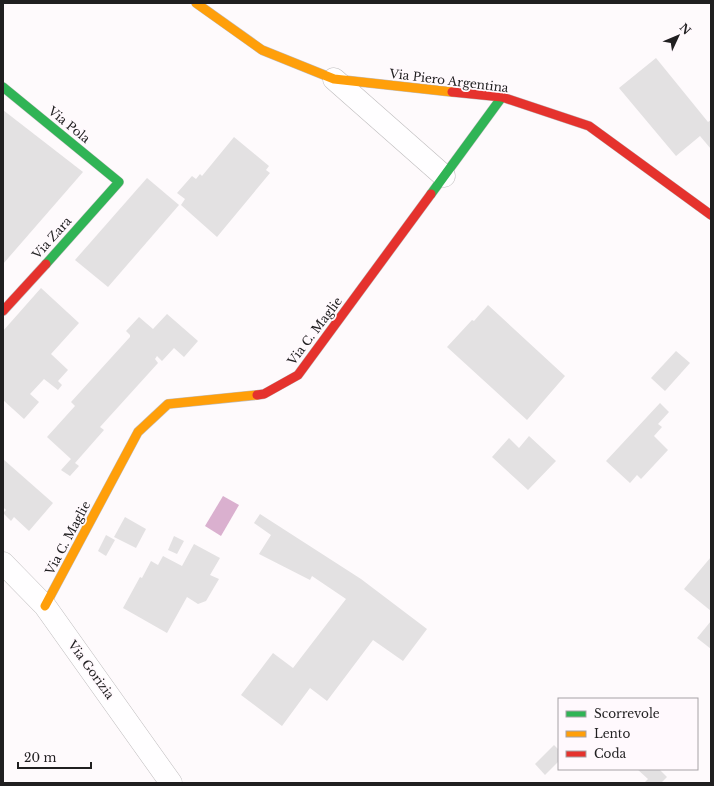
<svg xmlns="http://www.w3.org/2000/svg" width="714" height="786" viewBox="0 0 714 786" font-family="'Libre Baskerville',serif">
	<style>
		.water { fill: #dab0cf }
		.building { fill: #e3e1e2 }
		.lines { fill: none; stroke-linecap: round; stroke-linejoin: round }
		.street-casing { stroke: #bfbdbe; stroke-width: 23 }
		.fast-casing { stroke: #bfbdbe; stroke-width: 10 }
		.slow-casing { stroke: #bfbdbe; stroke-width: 10 }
		.jam-casing { stroke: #bfbdbe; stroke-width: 10 }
		.street { stroke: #fffeff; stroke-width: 22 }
		.fast { stroke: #30b455; stroke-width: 9 }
		.slow { stroke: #ff9f0a; stroke-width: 9 }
		.jam { stroke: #e5322d; stroke-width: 9 }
		.labels { text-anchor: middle; stroke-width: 3.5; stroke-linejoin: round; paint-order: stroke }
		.street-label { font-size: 12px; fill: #201f20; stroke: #fff9fd }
	</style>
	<rect width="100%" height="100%" fill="#fefafc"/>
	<path class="water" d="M 223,496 L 239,505 L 221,536 L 205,526 Z"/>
	<g class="building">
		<path d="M 656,58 L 708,122 L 711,120 L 711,149 L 700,136 L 676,156 L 619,88 Z"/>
		<path d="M 3,110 L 83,172 L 3,264 Z"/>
		<path d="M 234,137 L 269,166 L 266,170 L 270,173 L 217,237 L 181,205 L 185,199 L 177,193 L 192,176 L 196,179 L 200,174 L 202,176 Z"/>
		<path d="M 147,178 L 179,205 L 108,287 L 75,260 Z"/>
		<path d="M 41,288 L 79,323 L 51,354 L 68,370 L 58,381 L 62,385 L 58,390 L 44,379 L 30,394 L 39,402 L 24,419 L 3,400 L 3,331 Z"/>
		<path d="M 488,305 L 565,376 L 527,420 L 447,347 L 472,320 L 474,321 Z"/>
		<path d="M 167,314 L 198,341 L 184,357 L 174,348 L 162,361 L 157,356 L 155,359 L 158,363 L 100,427 L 104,430 L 75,463 L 79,466 L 70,476 L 61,470 L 71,459 L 47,437 L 75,406 L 71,402 L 130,337 L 130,335 L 126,331 L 139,317 L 153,329 Z"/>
		<path d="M 676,351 L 690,363 L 665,391 L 651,378 Z"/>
		<path d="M 660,403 L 669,412 L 658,424 L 662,427 L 654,436 L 668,450 L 641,479 L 637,475 L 630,483 L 606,461 Z"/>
		<path d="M 529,436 L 556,461 L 528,490 L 492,457 L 509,438 L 519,448 Z"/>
		<path d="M 3,459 L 53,503 L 29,531 L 14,517 L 11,521 L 3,513 L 6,510 L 3,507 Z"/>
		<path d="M 260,514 L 361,579 L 427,629 L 403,661 L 373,640 L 327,701 L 310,688 L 282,726 L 241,695 L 273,653 L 293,668 L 346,599 L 312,576 L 310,580 L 259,554 L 271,535 L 254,523 Z"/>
		<path d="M 125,517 L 146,529 L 136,548 L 114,537 Z"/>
		<path d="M 106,535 L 115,540 L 106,556 L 98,551 Z"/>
		<path d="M 174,536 L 184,541 L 177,554 L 168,550 Z"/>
		<path d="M 194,544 L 220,558 L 210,575 L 219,579 L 206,601 L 198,604 L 187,597 L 167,633 L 123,608 L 140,577 L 142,578 L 151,561 L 158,565 L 163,556 L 182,566 Z"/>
		<path d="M 711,557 L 711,611 L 684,589 Z"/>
		<path d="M 711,621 L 711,649 L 697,638 Z"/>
		<path d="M 554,745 L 559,750 L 559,761 L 545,775 L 535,764 Z"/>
		<path d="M 637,769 L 659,769 L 667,777 L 661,783 L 644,783 L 648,779 Z"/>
	</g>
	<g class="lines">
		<defs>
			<g id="street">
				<path d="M 334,79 L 444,176"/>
				<path d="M 3,563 L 45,606 L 171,783"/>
			</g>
			<g id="fast">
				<path d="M 3,87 L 119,182 L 46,264"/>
				<path d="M 431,194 L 502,97"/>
			</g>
			<g id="slow">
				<path d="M 196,3 L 262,50 L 334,79 L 452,92"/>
				<path d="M 45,606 L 138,432 L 168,404 L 257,395"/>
			</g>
			<g id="jam">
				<path d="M 452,92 L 502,97 L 589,126 L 711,215"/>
				<path d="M 3,311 L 46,264"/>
				<path d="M 257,395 L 264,394 L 298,375 L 431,194"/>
			</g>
		</defs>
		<use href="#street" class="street-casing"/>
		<use href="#fast" class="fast-casing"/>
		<use href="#slow" class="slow-casing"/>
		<use href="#jam" class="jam-casing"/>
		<use href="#street" class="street"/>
		<use href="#fast" class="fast"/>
		<use href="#slow" class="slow"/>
		<use href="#jam" class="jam"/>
	</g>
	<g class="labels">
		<g class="street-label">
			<text transform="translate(449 81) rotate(7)" y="4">Via Piero Argentina</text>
			<text transform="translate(69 125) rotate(39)" y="4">Via Pola</text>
			<text transform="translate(52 238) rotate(-48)" y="4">Via Zara</text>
			<text transform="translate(315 331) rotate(-53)" y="4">Via C. Maglie</text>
			<text transform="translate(68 538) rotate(-62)" y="4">Via C. Maglie</text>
			<text transform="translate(91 670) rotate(54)" y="4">Via Gorizia</text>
		</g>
	</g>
	<rect width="714" height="786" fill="none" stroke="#201f20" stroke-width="8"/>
	<rect x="558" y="698" width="140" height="72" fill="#fff9fd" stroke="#a6a2a5"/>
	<rect x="566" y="711" width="20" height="6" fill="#30b455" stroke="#a6a2a5"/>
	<text x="594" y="718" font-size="12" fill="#201f20">Scorrevole</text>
	<rect x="566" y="731" width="20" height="6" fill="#ff9f0a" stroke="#a6a2a5"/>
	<text x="594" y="738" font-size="12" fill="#201f20">Lento</text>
	<rect x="566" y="751" width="20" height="6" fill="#e5322d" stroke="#a6a2a5"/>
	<text x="594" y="758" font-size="12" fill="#201f20">Coda</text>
	<g transform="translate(678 36) rotate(46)" stroke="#fff9fd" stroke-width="3" paint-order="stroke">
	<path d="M0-3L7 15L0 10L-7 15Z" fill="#201f20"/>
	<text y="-6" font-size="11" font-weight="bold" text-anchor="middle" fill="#201f20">N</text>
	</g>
	<path d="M18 762v6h73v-6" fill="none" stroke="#201f20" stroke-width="2"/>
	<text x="24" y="762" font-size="12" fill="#201f20" stroke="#fff9fd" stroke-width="3" paint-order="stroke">20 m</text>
</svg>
